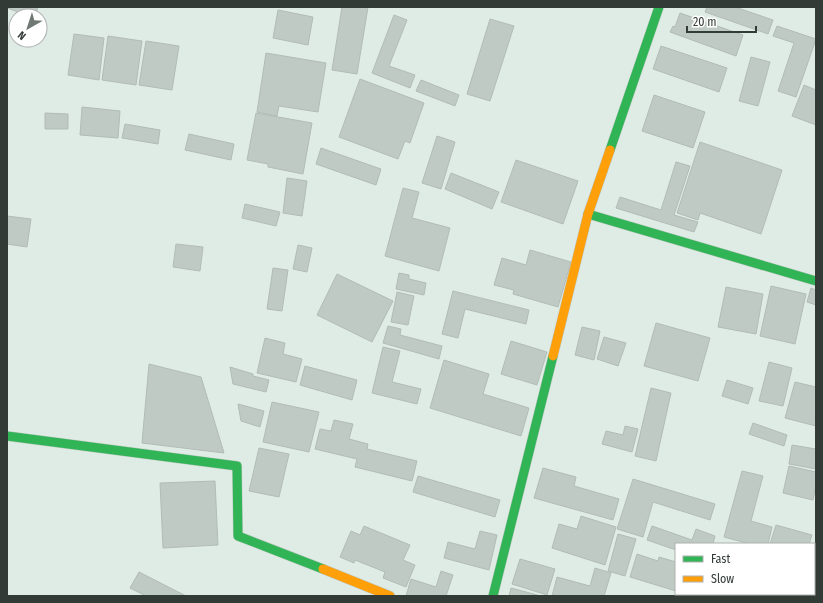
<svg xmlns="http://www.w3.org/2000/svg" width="823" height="603" viewBox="0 0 823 603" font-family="'Fira Sans Condensed',sans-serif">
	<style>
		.building { fill: #c0cac5; stroke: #b2bcb7 }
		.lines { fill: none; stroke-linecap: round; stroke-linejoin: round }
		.fast-casing { stroke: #bdc8c2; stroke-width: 10 }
		.slow-casing { stroke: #bdc8c2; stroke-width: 10 }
		.fast { stroke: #30b455; stroke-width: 9 }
		.slow { stroke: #ff9f0a; stroke-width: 9 }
	</style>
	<rect width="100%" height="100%" fill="#dfebe5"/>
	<g class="building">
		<path d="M 7,7 L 38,7 L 35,16 L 29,16 L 7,8 Z"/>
		<path d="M 342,7 L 368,7 L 357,74 L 332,70 Z"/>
		<path d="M 707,7 L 735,7 L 773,20 L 768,34 L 705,12 Z"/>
		<path d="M 278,10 L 313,17 L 308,45 L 273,38 Z"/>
		<path d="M 680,13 L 743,35 L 736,56 L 670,32 L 673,26 L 675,27 Z"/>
		<path d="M 394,15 L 407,20 L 389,66 L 415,75 L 410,88 L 372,73 Z"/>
		<path d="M 490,19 L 514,26 L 490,101 L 467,94 Z"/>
		<path d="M 777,26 L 816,39 L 796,97 L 778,91 L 794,43 L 773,36 Z"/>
		<path d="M 74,34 L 104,38 L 99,80 L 68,75 Z"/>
		<path d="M 108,36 L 142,41 L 136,85 L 102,80 Z"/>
		<path d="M 146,41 L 179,46 L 172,90 L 139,85 Z"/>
		<path d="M 661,46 L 727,68 L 719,92 L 653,69 Z"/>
		<path d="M 266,53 L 326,63 L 318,112 L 279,106 L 277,116 L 257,112 Z"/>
		<path d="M 751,57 L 770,62 L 758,106 L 739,101 Z"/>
		<path d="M 360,79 L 424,103 L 410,143 L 405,141 L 398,159 L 339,137 Z"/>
		<path d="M 421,80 L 459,95 L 455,106 L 416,91 Z"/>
		<path d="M 804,85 L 816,90 L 816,125 L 792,116 Z"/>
		<path d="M 654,95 L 705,112 L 693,148 L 642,131 Z"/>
		<path d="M 82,107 L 120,111 L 118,138 L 80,135 Z"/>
		<path d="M 45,113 L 68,114 L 68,129 L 45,129 Z"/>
		<path d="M 256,113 L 312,123 L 303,174 L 268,167 L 268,164 L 247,160 Z"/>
		<path d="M 125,124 L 160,130 L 158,144 L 122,138 Z"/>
		<path d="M 189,134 L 234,144 L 231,160 L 185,150 Z"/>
		<path d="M 437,136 L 455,142 L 441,189 L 422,183 Z"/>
		<path d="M 700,142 L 782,170 L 761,234 L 700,213 L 698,220 L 677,213 Z"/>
		<path d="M 321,148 L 381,169 L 376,185 L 316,164 Z"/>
		<path d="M 516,160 L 578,181 L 563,224 L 501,202 Z"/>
		<path d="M 676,162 L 690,166 L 674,215 L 698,222 L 694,232 L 616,208 L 620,197 L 661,210 Z"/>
		<path d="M 451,173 L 499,192 L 492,209 L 445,189 Z"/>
		<path d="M 287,178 L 307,181 L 302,216 L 283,213 Z"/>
		<path d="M 403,188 L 419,192 L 412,218 L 450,228 L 439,271 L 385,256 Z"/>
		<path d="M 245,204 L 280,212 L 276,226 L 242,218 Z"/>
		<path d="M 7,216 L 31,219 L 27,247 L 7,244 Z"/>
		<path d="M 176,244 L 203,247 L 200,271 L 173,267 Z"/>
		<path d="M 298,245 L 312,248 L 307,272 L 293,269 Z"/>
		<path d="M 530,250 L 571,262 L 558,307 L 513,294 L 514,290 L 494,285 L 502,258 L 526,265 Z"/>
		<path d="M 273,268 L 288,270 L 282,311 L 267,309 Z"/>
		<path d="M 399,273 L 409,275 L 409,279 L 426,283 L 424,295 L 396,289 Z"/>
		<path d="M 337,274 L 393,301 L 372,342 L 317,315 Z"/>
		<path d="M 771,286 L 806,294 L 795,344 L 760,336 Z"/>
		<path d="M 726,287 L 763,294 L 756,334 L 718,327 Z"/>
		<path d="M 811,288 L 816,290 L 816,305 L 807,302 Z"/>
		<path d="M 453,291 L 529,310 L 526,324 L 465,309 L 458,338 L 442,334 Z"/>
		<path d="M 397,292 L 414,296 L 408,325 L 391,322 Z"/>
		<path d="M 656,323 L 710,338 L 698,381 L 644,366 Z"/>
		<path d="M 388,326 L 401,329 L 400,335 L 442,346 L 439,359 L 383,343 Z"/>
		<path d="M 582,327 L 600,331 L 594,360 L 575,355 Z"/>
		<path d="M 604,337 L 626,343 L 618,366 L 597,359 Z"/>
		<path d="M 265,338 L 285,343 L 283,354 L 302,359 L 296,382 L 257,373 Z"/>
		<path d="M 511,341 L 547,352 L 537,385 L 501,374 Z"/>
		<path d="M 383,347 L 400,351 L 392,382 L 421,389 L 417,404 L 372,393 Z"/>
		<path d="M 444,360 L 489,374 L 483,394 L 529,408 L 521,436 L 430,408 Z"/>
		<path d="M 769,362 L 792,368 L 783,406 L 759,401 Z"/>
		<path d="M 149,364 L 201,377 L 224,453 L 142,443 Z"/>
		<path d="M 305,366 L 357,380 L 352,400 L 300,385 Z"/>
		<path d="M 230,367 L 253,374 L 253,376 L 269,380 L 266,392 L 233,384 Z"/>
		<path d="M 727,380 L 753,388 L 748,404 L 722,396 Z"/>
		<path d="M 795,382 L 816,387 L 816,426 L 785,418 Z"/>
		<path d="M 651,388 L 671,393 L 656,461 L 635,456 Z"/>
		<path d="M 272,402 L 319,412 L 309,452 L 263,442 Z"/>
		<path d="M 238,404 L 264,411 L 260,427 L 241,421 Z"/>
		<path d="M 334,420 L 353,424 L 349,439 L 368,444 L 367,449 L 417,461 L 412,481 L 355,467 L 357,459 L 315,449 L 320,429 L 331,431 Z"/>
		<path d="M 753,423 L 787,435 L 784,446 L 749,434 Z"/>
		<path d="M 625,426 L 638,429 L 632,452 L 602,444 L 606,431 L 623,435 Z"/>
		<path d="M 792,445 L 816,449 L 816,469 L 789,464 Z"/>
		<path d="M 259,448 L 289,454 L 279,497 L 249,491 Z"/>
		<path d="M 789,466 L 816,472 L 816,485 L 813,500 L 783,493 Z"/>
		<path d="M 543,468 L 576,477 L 574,486 L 619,499 L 613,520 L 534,498 Z"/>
		<path d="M 742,471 L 763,476 L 751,521 L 772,527 L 768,544 L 750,544 L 724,537 Z"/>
		<path d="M 418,476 L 500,500 L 495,517 L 413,492 Z"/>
		<path d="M 633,479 L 715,504 L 710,520 L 653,502 L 643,537 L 617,529 Z"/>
		<path d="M 215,481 L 218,545 L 163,548 L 160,483 Z"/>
		<path d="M 581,516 L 616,527 L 605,565 L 552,548 L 559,524 L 577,529 Z"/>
		<path d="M 776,525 L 812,535 L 809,544 L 770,544 Z"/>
		<path d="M 364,526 L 410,545 L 403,560 L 415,565 L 406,587 L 383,578 L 385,572 L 355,560 L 354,563 L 340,557 L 351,531 L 360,535 Z"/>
		<path d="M 652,526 L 692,540 L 696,529 L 715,536 L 713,544 L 676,544 L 676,550 L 647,540 Z"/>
		<path d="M 480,531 L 497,535 L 489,570 L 444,558 L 448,542 L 475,549 Z"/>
		<path d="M 618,534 L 636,539 L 625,576 L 608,571 Z"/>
		<path d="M 637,554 L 658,561 L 659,557 L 676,562 L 676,591 L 630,577 Z"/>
		<path d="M 520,559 L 555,569 L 547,595 L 512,584 Z"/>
		<path d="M 595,568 L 611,573 L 604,596 L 552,596 L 557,577 L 590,586 Z"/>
		<path d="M 441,571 L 453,575 L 446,596 L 406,596 L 411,579 L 436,587 Z"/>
		<path d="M 139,572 L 186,596 L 146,596 L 130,588 Z"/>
		<path d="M 511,588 L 541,596 L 509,596 Z"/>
	</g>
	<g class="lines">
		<defs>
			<g id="fast">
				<path d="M 610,150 L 659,7"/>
				<path d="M 588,214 L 816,281"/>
				<path d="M 7,436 L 237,466 L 238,536 L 323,569"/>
				<path d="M 493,596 L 553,356"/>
			</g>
			<g id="slow">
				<path d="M 553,356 L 588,214 L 610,150"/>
				<path d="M 323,569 L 390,596"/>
			</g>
		</defs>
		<use href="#fast" class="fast-casing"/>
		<use href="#slow" class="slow-casing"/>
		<use href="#fast" class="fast"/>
		<use href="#slow" class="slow"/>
	</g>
	<rect width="823" height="603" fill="none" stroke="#323b36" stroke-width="16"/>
	<rect x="675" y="543" width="140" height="52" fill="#ffffff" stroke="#adb1af"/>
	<rect x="683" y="556" width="20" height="6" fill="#30b455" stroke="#adb1af"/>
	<text x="711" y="563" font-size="12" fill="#323b36">Fast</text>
	<rect x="683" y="576" width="20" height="6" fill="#ff9f0a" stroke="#adb1af"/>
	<text x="711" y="583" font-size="12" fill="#323b36">Slow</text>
	<g transform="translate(28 28) rotate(219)"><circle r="19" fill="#ffffff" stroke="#adb1af"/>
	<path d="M0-3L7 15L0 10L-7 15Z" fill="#6f7973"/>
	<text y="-6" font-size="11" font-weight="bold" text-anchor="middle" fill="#323b36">N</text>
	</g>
	<path d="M687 26v6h69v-6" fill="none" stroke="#323b36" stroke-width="2"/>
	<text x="693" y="26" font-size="12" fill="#323b36" stroke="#ffffff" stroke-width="3" paint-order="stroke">20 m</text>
</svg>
